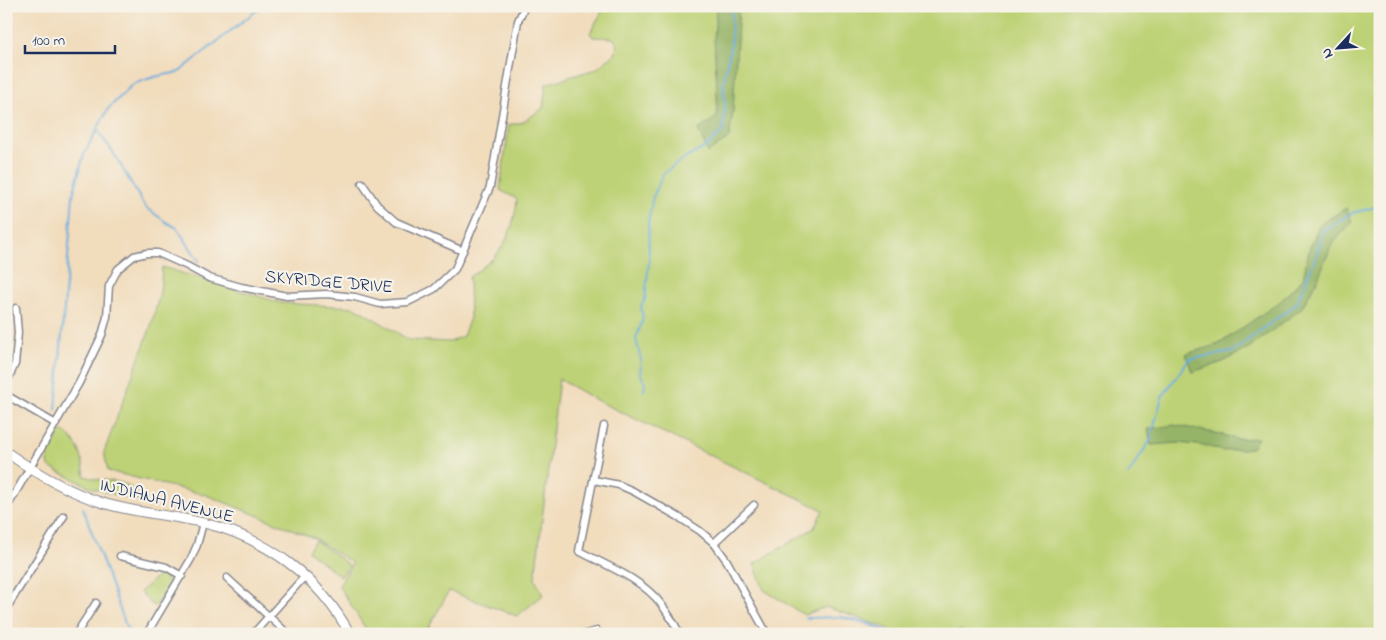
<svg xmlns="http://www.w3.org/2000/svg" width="1386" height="640" viewBox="0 0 1386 640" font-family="'Indie Flower',sans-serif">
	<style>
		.green { fill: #bdd276; stroke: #6c806a }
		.forest { fill: #96b467; stroke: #587262 }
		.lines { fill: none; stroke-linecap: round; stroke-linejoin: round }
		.stream { stroke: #68acdd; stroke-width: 2 }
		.street-casing { stroke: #86868d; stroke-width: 9 }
		.secondary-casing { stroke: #86868d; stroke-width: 11 }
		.street { stroke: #fff; stroke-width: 6 }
		.secondary { stroke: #fff; stroke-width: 9 }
		.labels { text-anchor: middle; stroke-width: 4.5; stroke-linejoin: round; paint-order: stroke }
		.street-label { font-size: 18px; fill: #1b2f5e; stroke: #f7f3e8 }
	</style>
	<rect width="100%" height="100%" fill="#f7f3e8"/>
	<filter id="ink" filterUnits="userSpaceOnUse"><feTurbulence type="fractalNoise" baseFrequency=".02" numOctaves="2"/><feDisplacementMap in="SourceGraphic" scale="10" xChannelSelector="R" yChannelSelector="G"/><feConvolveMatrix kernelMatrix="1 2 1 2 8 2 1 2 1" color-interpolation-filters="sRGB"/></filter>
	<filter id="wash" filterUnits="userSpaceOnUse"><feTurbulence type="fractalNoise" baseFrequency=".0096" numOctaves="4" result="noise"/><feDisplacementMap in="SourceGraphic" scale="20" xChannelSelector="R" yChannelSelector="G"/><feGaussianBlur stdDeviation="1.12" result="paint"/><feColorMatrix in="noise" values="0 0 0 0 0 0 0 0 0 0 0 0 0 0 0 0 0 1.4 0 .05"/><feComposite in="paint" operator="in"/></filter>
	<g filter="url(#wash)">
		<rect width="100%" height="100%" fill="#f1dcbc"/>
		<g class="green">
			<path d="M 605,6 L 1380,6 L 1380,634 L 971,634 L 959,630 L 956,634 L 891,634 L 890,629 L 826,607 L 804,615 L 764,590 L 754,564 L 814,528 L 823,510 L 594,399 L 559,379 L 535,578 L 543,595 L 517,616 L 449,591 L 425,634 L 369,634 L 339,586 L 352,563 L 314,538 L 206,495 L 108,471 L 104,452 L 150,329 L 160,293 L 162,267 L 281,303 L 355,307 L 409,340 L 450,342 L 463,336 L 470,318 L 469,277 C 477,271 485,266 491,260 C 508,244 515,221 517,199 L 500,190 L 509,125 L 523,122 L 543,108 L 546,84 L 596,69 L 615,54 L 618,45 L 613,38 L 593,37 L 590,33 Z"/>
			<path d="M 62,430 C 81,446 81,453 85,476 C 110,485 126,474 143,502 L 92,488 L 49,467 L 47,457 Z"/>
			<path d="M 315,540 L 349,565 L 341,577 L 308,551 Z"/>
			<path d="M 161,573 L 165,575 L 168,584 L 161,598 L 154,607 L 140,592 Z"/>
		</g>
		<g class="forest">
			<path d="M 714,6 L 739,6 L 733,112 L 729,138 L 708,153 L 698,130 L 717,117 L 717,95 L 714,39 L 716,9 Z"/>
			<path d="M 1346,208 L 1352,222 L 1332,244 L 1317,281 L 1301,309 L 1250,347 L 1223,362 L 1192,372 L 1186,354 L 1219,344 L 1281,301 L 1303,278 L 1309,250 L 1319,225 Z"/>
			<path d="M 1174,425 L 1220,434 L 1236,439 L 1258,438 L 1252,448 L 1223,451 L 1206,446 L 1179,443 L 1151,445 L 1148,429 Z"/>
		</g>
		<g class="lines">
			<g class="stream">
				<path d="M 97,130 L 113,152 L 145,207 L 166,222 L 177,228 L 199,261"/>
				<path d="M 644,391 L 645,382 L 640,374 L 641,360 L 636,339 L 643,319 L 641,307 L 645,299 L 649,263 L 648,222 L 653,197 L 663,174 L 682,160 L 706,147 L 723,131 L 725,106 L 723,84 L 731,44 L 732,6"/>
				<path d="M 56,410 L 73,195 L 84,154 L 108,109 L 133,84 L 154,77 L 179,72 L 262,6"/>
				<path d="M 1128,475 L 1150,441 L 1162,397 L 1189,359 L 1232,352 L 1296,304 L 1316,256 L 1323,230 L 1352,213 L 1380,206"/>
				<path d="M 83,508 L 129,634"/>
				<path d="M 806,618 L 841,617 L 869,624 L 889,632 L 890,634"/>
			</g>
		</g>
	</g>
	<g filter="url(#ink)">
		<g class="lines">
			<defs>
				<g id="street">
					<path d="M 362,183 L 377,205 L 396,222 L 463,251"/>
					<path d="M 6,384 L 15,364 L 18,333 L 16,308"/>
					<path d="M 6,395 L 56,424"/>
					<path d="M 604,426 L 579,551 C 607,566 642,579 661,604 C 668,613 674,623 680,634"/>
					<path d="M 594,480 L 619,485 L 633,491 L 677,516 L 700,531 L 714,543 L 727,561 L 767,634"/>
					<path d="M 6,509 L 79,383 L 102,335 L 107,317 L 109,286 L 118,269 L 134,256 L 147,253 L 158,253 L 187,266 L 209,278 L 241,287 L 287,296 L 326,294 L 355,297 L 380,304 L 408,302 L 434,289 L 455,269 L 490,187 L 518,21 L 525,6"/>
					<path d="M 714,543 L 754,505"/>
					<path d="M 120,556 L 166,567 L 182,576"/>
					<path d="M 227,578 L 288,634"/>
					<path d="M 6,609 L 64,516"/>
					<path d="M 149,630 L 191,559 L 197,545 L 203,523"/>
					<path d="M 76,634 L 96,603"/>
					<path d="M 253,634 L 305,576"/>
					<path d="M 585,634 L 597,631"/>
				</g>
				<path id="secondary" d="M 6,452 C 36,473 68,492 103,503 C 136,513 171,515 204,523 C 266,538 319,577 350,634"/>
			</defs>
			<use href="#street" class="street-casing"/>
			<use href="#secondary" class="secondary-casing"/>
			<use href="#street" class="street"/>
			<use href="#secondary" class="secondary"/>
		</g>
	</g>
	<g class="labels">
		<g class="street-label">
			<text transform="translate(329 281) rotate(5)" y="6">SKYRIDGE DRIVE</text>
			<text transform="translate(167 500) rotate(14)" y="6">INDIANA AVENUE</text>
		</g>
	</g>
	<rect width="1386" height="640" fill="none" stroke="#f7f3e8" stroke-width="25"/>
	<g transform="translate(1338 48) rotate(244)" stroke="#f7f3e8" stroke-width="4" paint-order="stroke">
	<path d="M0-4L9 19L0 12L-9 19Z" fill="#1b2f5e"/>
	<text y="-8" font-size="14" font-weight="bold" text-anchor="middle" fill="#1b2f5e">N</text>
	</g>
	<path d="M25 45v8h90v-8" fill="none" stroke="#1b2f5e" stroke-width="2.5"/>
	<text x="32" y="45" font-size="15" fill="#1b2f5e" stroke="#f7f3e8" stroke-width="4" paint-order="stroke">100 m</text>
</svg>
